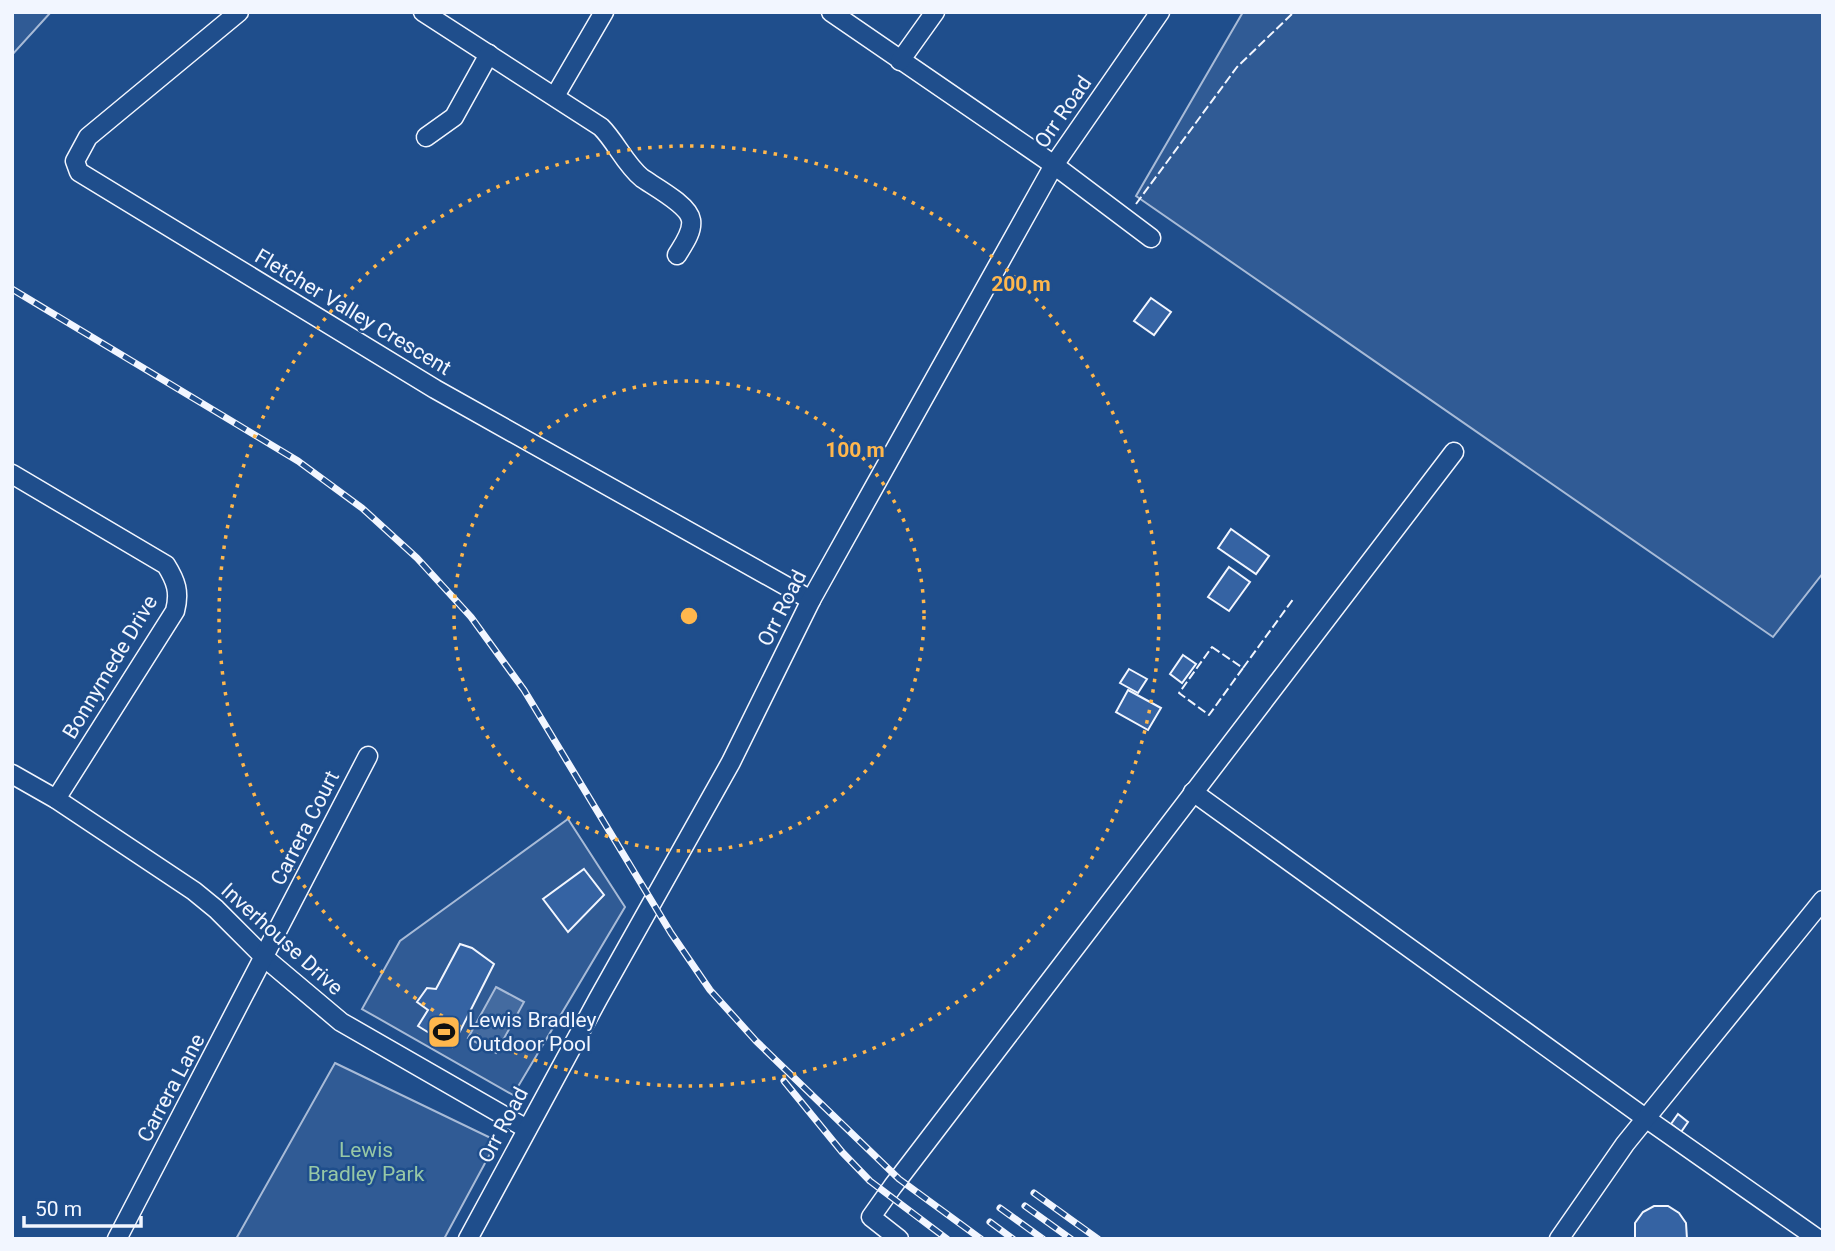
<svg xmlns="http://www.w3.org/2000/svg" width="1835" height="1251" viewBox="0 0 1835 1251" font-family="Roboto,sans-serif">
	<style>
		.built { fill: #305b95; stroke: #a8bbd7; stroke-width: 2 }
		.water { fill: #446ba0; stroke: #a8bbd7; stroke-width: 2 }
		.building { fill: #3563a3; stroke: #f2f6ff; stroke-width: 2 }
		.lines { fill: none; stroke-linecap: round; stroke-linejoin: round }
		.minor-casing { stroke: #f2f6ff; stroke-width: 21 }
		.minor { stroke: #1f4e8c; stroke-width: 18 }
		.rail-casing { stroke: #f2f6ff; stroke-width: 7 }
		.rail { stroke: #1f4e8c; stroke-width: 4.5; stroke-dasharray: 13; stroke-linecap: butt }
		.fence { stroke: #f2f6ff; stroke-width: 2; stroke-dasharray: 9 3.5; stroke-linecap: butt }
		.ring { fill: none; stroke: #ffb74d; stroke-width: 3.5; stroke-dasharray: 3.5 7 }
		.labels { text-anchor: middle; stroke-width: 5; stroke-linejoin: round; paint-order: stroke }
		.street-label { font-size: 21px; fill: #f2f6ff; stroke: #1f4e8c }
		.poi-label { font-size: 21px; fill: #f2f6ff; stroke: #1f4e8c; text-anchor: start }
		.park-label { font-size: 21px; fill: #97c8a6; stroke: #1f4e8c }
		.centre { fill: #ffb74d; stroke: #1f4e8c; stroke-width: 3.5 }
		.ring-label { font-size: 21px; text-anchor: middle; font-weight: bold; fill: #ffb74d; stroke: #1f4e8c; stroke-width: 5; stroke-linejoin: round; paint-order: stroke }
	</style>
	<rect width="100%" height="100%" fill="#1f4e8c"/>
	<g class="built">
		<path d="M 12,12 L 51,12 L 12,55 Z"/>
		<path d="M 1243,12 L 1823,12 L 1823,573 L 1773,637 L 1136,196 Z"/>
		<path d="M 568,819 L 625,907 L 513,1095 L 362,1009 L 400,941 Z"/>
		<path d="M 335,1063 L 497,1141 L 444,1239 L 236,1239 Z"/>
	</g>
	<path class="water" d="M 496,987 L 524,1002 L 496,1053 L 468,1038 Z"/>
	<g class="building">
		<path d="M 1151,298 L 1171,312 L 1154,335 L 1134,321 Z"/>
		<path d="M 1231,529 L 1269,556 L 1256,574 L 1218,548 Z"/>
		<path d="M 1229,567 L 1250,582 L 1229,611 L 1208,597 Z"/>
		<path d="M 1183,655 L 1196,664 L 1182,683 L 1170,674 Z"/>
		<path d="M 1129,669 L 1147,679 L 1138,693 L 1120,683 Z"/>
		<path d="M 1128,690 L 1161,708 L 1148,730 L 1116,712 Z"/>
		<path d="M 584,869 L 604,895 L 568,932 L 543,899 Z"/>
		<path d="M 460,944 L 472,948 L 494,964 L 452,1047 L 418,1026 L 428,1010 L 417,1002 L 427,988 L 436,989 Z"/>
		<path d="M 1678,1114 L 1688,1122 L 1681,1132 L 1671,1124 Z"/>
		<path d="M 1654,1206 L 1668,1206 L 1679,1213 L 1686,1223 L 1687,1239 L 1635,1239 L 1635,1223 L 1643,1212 Z"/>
	</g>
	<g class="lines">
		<defs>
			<g id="minor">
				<path d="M 239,12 L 88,137 L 75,161 L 79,172 L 435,389 L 811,600"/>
				<path d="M 423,12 L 601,127 C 616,142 625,164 642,178 C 655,187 689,205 691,220 C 693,232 683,245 677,255"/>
				<path d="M 831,12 L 1054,165 L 1151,238"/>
				<path d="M 900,61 L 935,12"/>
				<path d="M 555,96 L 604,12"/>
				<path d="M 426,137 L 454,117 L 489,54"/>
				<path d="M 12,474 L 166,565 C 176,581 180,592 175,611 L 56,799"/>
				<path d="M 12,774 L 56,799 L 194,891 L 216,909 L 265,958 L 341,1022 L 527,1129"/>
				<path d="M 1193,792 L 1637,1112 L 1818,1239"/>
				<path d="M 117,1239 L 368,756"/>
				<path d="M 468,1239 L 598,999 L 731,762 L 811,600 L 1054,165 L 1160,12"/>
				<path d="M 899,1239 L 871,1217 L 893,1186 L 1454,452"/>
				<path d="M 1559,1239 L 1625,1144 L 1823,900"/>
			</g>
		</defs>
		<use href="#minor" class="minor-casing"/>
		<use href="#minor" class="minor"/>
		<defs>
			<g id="rail">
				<path d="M 12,289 L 298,461 L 362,508 L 417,558 L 471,617 L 524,690 L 671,933 L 710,990 L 756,1041 L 899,1179 L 981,1239"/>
				<path d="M 784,1081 L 842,1152 L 870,1181 L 947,1239"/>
				<path d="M 1034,1193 L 1098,1239"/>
				<path d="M 1025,1206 L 1071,1239"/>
				<path d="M 1000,1208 L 1043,1239"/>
				<path d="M 990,1222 L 1013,1239"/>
			</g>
		</defs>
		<use href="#rail" class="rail-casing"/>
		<use href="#rail" class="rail"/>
		<g class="fence">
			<path d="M 1136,204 L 1237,67 L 1294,12"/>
			<path d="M 1212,647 L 1243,668 L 1209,715 L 1179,693 Z"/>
			<path d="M 1243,668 L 1294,598"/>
		</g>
	</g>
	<g class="ring">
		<circle cx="689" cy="616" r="235"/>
		<circle cx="689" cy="616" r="470"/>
	</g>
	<defs>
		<symbol id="stadium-square" viewBox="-11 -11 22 22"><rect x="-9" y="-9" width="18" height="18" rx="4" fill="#ffb74d" stroke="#1f4e8c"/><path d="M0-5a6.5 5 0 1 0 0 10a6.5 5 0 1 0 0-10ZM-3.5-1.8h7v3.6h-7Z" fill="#111"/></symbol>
	</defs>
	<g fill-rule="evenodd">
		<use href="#stadium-square" x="425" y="1013" width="38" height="38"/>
	</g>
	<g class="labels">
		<g class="street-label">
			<text transform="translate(1063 112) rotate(-55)" y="7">Orr Road</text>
			<text transform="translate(353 312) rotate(31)" y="7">Fletcher Valley Crescent</text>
			<text transform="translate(782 608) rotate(-63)" y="7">Orr Road</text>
			<text transform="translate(110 667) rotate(-59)" y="7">Bonnymede Drive</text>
			<text transform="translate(305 828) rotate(-63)" y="7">Carrera Court</text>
			<text transform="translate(282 939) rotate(42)" y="7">Inverhouse Drive</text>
			<text transform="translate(171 1088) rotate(-62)" y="7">Carrera Lane</text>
			<text transform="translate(503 1125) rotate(-62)" y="7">Orr Road</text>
		</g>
		<g class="poi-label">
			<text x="468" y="1027">Lewis Bradley<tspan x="468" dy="24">Outdoor Pool</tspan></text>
		</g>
		<g class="park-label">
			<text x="366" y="1157">Lewis<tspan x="366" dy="24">Bradley Park</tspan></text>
		</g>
	</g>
	<circle cx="689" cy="616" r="10" class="centre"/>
	<g class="ring-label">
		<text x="1021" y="291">200 m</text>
		<text x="855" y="457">100 m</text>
	</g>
	<rect width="1835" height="1251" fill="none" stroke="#f2f6ff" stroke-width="28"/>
	<path d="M24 1216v10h117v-10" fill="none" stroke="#f2f6ff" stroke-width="3.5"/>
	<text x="35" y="1216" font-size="21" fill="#f2f6ff" stroke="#1f4e8c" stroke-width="5" paint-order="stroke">50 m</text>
</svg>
